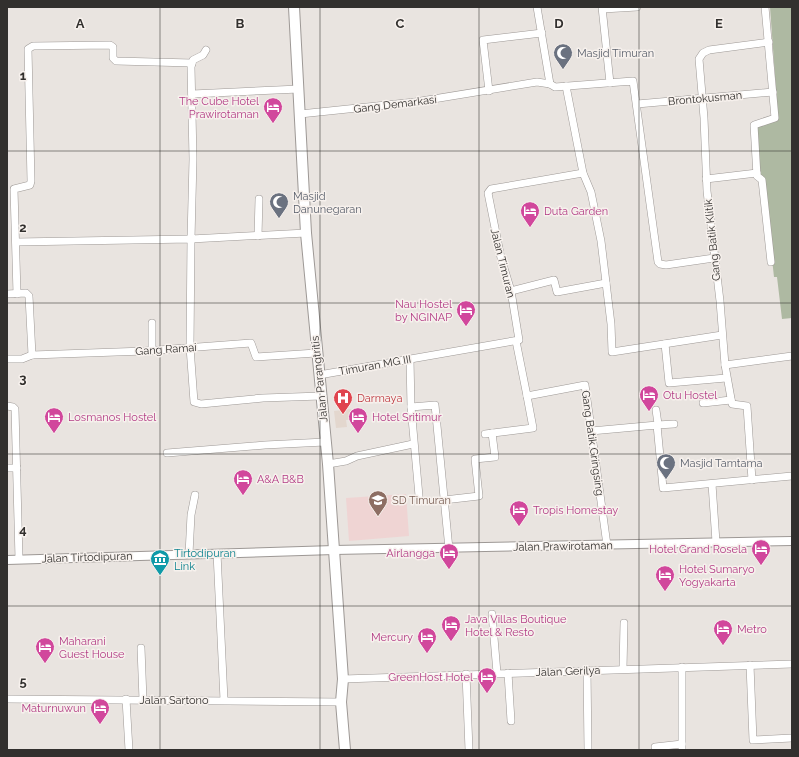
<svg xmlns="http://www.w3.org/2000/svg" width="799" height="757" viewBox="0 0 799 757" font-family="Raleway,sans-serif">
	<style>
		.built { fill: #e3d7ce }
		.education { fill: #efd4d3 }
		.green { fill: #aeb9a2 }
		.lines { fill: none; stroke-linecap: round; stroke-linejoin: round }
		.minor-casing { stroke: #9d9895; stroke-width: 8 }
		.tertiary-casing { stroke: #9d9895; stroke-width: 10 }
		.primary-casing { stroke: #9d9895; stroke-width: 12 }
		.minor { stroke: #fff; stroke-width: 7 }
		.tertiary { stroke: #fff; stroke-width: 8 }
		.primary { stroke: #fff; stroke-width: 10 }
		.grid { fill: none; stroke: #32302e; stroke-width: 1; stroke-opacity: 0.55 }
		.labels { text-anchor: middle; stroke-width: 3; stroke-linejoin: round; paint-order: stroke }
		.worship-label { font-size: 11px; fill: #5b616d; stroke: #f7f1ed; text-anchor: start }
		.street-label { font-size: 11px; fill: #32302e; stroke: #f7f1ed }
		.hotel-label { font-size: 11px; fill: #b23c85; stroke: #f7f1ed; text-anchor: start }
		.health-label { font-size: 11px; fill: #be3a42; stroke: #f7f1ed; text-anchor: start }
		.education-label { font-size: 11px; fill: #785e54; stroke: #f7f1ed; text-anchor: start }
		.culture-label { font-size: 11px; fill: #0d838f; stroke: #f7f1ed; text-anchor: start }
		.grid-label { font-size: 13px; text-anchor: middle; font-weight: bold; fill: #32302e; stroke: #f7f1ed; stroke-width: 3; stroke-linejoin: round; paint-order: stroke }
	</style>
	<rect width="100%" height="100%" fill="#e9e4e0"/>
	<path class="built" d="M 351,409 L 353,419 L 346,420 L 347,427 L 336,428 L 334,411 Z"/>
	<path class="education" d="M 406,494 L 409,536 L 349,541 L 346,498 Z"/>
	<path class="green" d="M 770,7 L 792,7 L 792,318 L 782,319 L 777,277 L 774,277 L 766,204 L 759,175 L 755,126 L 778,118 Z"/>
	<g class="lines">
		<defs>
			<g id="minor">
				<path d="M 537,7 L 550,84"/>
				<path d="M 602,7 L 610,83"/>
				<path d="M 765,7 L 775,118 L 754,125 L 757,176 L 762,180 L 771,262"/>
				<path d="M 603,9 L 637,7"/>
				<path d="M 206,50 L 203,55 L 193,60 L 191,67 L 193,159 L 191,239 L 306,233"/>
				<path d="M 566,86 L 583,173 L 591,192 L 601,241 L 611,324 L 612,352 L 722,335"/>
				<path d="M 489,91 L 483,40 L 542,33"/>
				<path d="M 192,94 L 299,89"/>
				<path d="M 637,104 L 773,92"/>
				<path d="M 300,114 L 415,102 L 537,82 L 550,84 L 555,87 L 633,81 L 658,262 L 660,264 L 666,265 L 714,258"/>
				<path d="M 706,179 L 757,173"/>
				<path d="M 258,236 L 259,199"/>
				<path d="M 16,242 L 191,239 L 190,347 L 194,402 L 201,404 L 263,398 L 321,396"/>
				<path d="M 511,291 L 554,280 L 557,292 L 606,283"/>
				<path d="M 7,294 L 26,293 L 29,296 L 32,355"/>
				<path d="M 17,294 L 14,189 L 30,185 L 31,181 L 28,49 L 33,46 L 110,45 L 113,47 L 113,58 L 116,61 L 192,63"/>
				<path d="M 152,323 L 152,350"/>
				<path d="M 516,341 L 527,396 L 585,385 L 607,545"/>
				<path d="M 665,344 L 669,383 L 726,378"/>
				<path d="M 7,359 L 22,359 L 32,355 L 145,351 L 251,343 L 256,357 L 316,353"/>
				<path d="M 410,359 L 411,407 L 435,405 L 449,549"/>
				<path d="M 725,365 L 792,356"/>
				<path d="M 319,375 L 519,340 L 511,291 L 501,258 L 488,193 L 491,189 L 583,173"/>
				<path d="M 703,403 L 731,400"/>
				<path d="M 7,406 L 13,407 L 15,409 L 19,559"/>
				<path d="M 411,407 L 419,496"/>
				<path d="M 656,410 L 658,424"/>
				<path d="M 657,425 L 674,424"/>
				<path d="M 591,431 L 657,425 L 663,488 L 792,476"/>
				<path d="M 485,434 L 533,428 L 527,396"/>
				<path d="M 167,453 L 265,445 L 325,442"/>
				<path d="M 328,464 L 346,461 L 357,456 L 413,444"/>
				<path d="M 7,468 L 17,468"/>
				<path d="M 752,480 L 747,406 L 732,404 L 725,365 L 720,301 L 707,191 L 704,118 L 699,59 L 703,53 L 709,50 L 769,42"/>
				<path d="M 712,484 L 716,542"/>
				<path d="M 444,500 L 479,496 L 475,459 L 495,457 L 492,433"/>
				<path d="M 217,553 L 224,700"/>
				<path d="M 189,554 L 191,515 L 195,495"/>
				<path d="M 492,614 L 497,673"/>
				<path d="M 141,648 L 143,700"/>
				<path d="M 750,665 L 753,740 L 792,738"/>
				<path d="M 623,669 L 624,623"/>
				<path d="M 587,670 L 588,750"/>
				<path d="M 508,673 L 511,721"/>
				<path d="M 466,674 L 469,750"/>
				<path d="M 343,679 L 792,664"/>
				<path d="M 7,699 L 341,702"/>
				<path d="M 126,699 L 129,750"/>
				<path d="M 655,747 L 682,744"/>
				<path d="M 682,750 L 682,667"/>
			</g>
			<path id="tertiary" d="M 7,560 L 334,550 L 792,541"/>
			<path id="primary" d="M 294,7 L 306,233 L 328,464 L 343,679 L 341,702 L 345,750"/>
		</defs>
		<use href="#minor" class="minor-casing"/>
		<use href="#tertiary" class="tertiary-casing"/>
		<use href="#primary" class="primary-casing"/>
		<use href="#minor" class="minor"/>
		<use href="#tertiary" class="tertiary"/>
		<use href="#primary" class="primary"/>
	</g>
	<path class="grid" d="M 160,7 L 160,750M 320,7 L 320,750M 479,7 L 479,750M 639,7 L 639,750M 7,151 L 792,151M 7,303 L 792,303M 7,454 L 792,454M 7,606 L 792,606"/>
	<defs>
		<symbol id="mosque-pin" viewBox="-11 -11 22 30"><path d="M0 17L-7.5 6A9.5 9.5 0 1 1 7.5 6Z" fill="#6b7280" stroke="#f7f1ed"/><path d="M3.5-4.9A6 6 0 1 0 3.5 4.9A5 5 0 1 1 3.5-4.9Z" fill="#fff"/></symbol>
		<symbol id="hotel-pin" viewBox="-11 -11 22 30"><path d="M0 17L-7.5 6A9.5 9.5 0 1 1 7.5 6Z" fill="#d1479c" stroke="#f7f1ed"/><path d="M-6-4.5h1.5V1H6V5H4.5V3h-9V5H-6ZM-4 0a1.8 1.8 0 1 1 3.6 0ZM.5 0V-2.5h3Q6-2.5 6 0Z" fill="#fff"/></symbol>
		<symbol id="hospital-pin" viewBox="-11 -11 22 30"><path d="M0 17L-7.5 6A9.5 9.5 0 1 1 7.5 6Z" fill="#e0444e" stroke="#f7f1ed"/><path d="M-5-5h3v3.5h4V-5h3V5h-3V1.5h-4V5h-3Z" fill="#fff"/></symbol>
		<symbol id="school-pin" viewBox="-11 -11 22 30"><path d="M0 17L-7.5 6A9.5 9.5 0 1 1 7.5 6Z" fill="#8d6e63" stroke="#f7f1ed"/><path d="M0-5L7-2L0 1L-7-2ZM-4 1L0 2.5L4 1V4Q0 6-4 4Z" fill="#fff"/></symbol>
		<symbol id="museum-pin" viewBox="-11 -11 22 30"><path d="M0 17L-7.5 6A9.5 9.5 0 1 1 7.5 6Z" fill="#0f9aa8" stroke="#f7f1ed"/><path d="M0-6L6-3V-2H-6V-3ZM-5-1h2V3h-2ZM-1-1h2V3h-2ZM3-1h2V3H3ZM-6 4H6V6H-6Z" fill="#fff"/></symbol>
	</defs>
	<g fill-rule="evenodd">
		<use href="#mosque-pin" x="552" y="42" width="22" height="30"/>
		<use href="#hotel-pin" x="262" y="96" width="22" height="30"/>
		<use href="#mosque-pin" x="268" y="191" width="22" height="30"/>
		<use href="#hotel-pin" x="519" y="200" width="22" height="30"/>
		<use href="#hotel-pin" x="455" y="299" width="22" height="30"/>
		<use href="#hotel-pin" x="638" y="384" width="22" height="30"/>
		<use href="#hospital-pin" x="332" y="387" width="22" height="30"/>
		<use href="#hotel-pin" x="43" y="406" width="22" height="30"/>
		<use href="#hotel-pin" x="347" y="406" width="22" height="30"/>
		<use href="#mosque-pin" x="655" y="452" width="22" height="30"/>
		<use href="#hotel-pin" x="232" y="468" width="22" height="30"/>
		<use href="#school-pin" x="367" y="489" width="22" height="30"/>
		<use href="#hotel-pin" x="508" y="499" width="22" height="30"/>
		<use href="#hotel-pin" x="750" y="538" width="22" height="30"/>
		<use href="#hotel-pin" x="438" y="542" width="22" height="30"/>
		<use href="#museum-pin" x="149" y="548" width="22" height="30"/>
		<use href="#hotel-pin" x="654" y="564" width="22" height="30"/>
		<use href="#hotel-pin" x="440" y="614" width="22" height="30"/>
		<use href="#hotel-pin" x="712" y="618" width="22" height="30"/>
		<use href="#hotel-pin" x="416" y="626" width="22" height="30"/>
		<use href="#hotel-pin" x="34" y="636" width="22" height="30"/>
		<use href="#hotel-pin" x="476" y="666" width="22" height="30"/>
		<use href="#hotel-pin" x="89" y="697" width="22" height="30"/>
	</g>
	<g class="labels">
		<g class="worship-label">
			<text x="577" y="57">Masjid Timuran</text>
			<text x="293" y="200">Masjid<tspan x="293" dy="13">Danunegaran</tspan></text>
			<text x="680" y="467">Masjid Tamtama</text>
		</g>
		<g class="street-label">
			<text transform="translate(705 98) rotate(-5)" y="4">Brontokusman</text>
			<text transform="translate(395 104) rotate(-7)" y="4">Gang Demarkasi</text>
			<text transform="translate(712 240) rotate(-96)" y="4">Gang Batik Klitik</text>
			<text transform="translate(503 263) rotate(76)" y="4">Jalan Timuran</text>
			<text transform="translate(166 349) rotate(-4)" y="4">Gang Ramai</text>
			<text transform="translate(375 365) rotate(-10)" y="4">Timuran MG III</text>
			<text transform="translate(319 379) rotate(-96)" y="4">Jalan Parangtritis</text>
			<text transform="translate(593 443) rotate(82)" y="4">Gang Batik Gringsing</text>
			<text transform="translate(563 546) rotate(-1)" y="4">Jalan Prawirotaman</text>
			<text transform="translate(87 557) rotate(-2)" y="4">Jalan Tirtodipuran</text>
			<text transform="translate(568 671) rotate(-2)" y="4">Jalan Gerilya</text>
			<text x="174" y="704">Jalan Sartono</text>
		</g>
		<g class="hotel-label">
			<text x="259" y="105" text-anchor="end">The Cube Hotel<tspan x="259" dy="13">Prawirotaman</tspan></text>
			<text x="544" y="215">Duta Garden</text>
			<text x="452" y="308" text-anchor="end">Nau Hostel<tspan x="452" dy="13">by NGINAP</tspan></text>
			<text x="663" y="399">Otu Hostel</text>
			<text x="68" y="421">Losmanos Hostel</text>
			<text x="372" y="421">Hotel Sritimur</text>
			<text x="257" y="483">A&amp;A B&amp;B</text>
			<text x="533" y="514">Tropis Homestay</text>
			<text x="747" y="553" text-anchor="end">Hotel Grand Rosela</text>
			<text x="435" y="557" text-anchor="end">Airlangga</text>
			<text x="679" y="573">Hotel Sumaryo<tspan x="679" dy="13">Yogyakarta</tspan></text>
			<text x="465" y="623">Java Villas Boutique<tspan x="465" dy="13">Hotel &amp; Resto</tspan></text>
			<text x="737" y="633">Metro</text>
			<text x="413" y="641" text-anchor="end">Mercury</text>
			<text x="59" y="645">Maharani<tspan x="59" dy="13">Guest House</tspan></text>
			<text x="473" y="681" text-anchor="end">GreenHost Hotel</text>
			<text x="86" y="712" text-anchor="end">Maturnuwun</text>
		</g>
		<g class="health-label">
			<text x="357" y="402">Darmaya</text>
		</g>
		<g class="education-label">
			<text x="392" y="504">SD Timuran</text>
		</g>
		<g class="culture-label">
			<text x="174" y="557">Tirtodipuran<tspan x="174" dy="13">Link</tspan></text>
		</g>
	</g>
	<g class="grid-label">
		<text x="80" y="28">A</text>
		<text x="240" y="28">B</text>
		<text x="400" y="28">C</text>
		<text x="559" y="28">D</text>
		<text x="719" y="28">E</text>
		<text x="23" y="80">1</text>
		<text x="23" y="232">2</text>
		<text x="23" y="383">3</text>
		<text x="23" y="534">4</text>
		<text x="23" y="686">5</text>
	</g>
	<rect width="799" height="757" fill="none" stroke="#32302e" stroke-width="16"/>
</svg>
